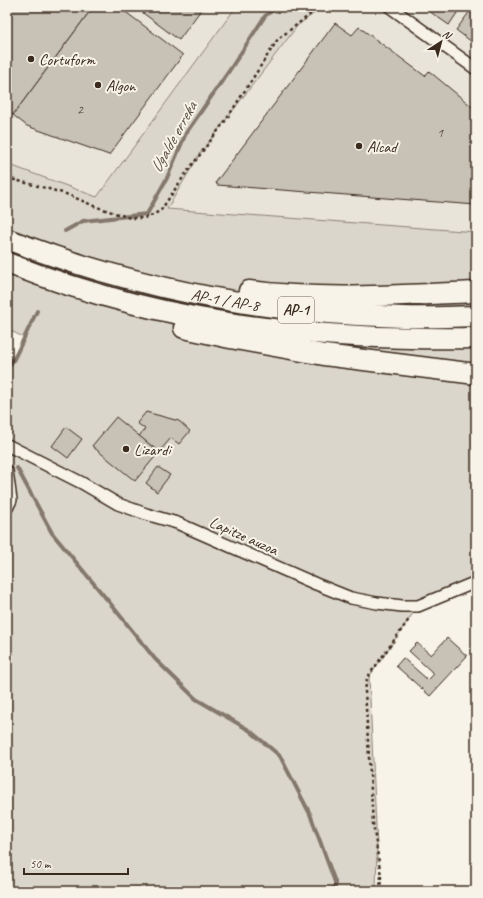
<svg xmlns="http://www.w3.org/2000/svg" width="483" height="898" viewBox="0 0 483 898" font-family="Caveat,sans-serif">
	<style>
		.built { fill: #e9e4d9 }
		.green { fill: #dbd6cb; stroke: #8b8074 }
		.lines { fill: none; stroke-linecap: round; stroke-linejoin: round }
		.stream { stroke: #84786c; stroke-width: 4 }
		.building { fill: #c8c1b6; stroke: #3b2a1e }
		.street-casing { stroke: #3b2a1e; stroke-width: 14 }
		.highway-casing { stroke: #3b2a1e; stroke-width: 23 }
		.path { stroke: #3b2a1e; stroke-width: 2.5; stroke-dasharray: 3 3; stroke-linecap: butt }
		.street { stroke: #f7f3e8; stroke-width: 11 }
		.highway { stroke: #f7f3e8; stroke-width: 20 }
		.poi-dot { fill: #3b2a1e; stroke: #f7f3e8; stroke-width: 1.5 }
		.labels { text-anchor: middle; stroke-width: 4; stroke-linejoin: round; paint-order: stroke }
		.number-label { font-size: 14px; fill: #5e5044 }
		.shield { fill: #f7f3e8; stroke: #73665b; stroke-width: 1 }
		.shield-label { font-size: 15px; font-weight: bold; fill: #3b2a1e }
		.poi-label { font-size: 16px; fill: #3b2a1e; stroke: #f7f3e8; text-anchor: start }
		.street-label { font-size: 16px; fill: #3b2a1e; stroke: #f7f3e8 }
		.water-label { font-size: 17px; font-style: italic; fill: #5f5145; stroke: #f7f3e8 }
	</style>
	<rect width="100%" height="100%" fill="#f7f3e8"/>
	<filter id="ink" filterUnits="userSpaceOnUse"><feTurbulence type="fractalNoise" baseFrequency=".025" numOctaves="2"/><feDisplacementMap in="SourceGraphic" scale="8" xChannelSelector="R" yChannelSelector="G"/><feConvolveMatrix kernelMatrix="1 2 1 2 8 2 1 2 1" color-interpolation-filters="sRGB"/></filter>
	<g filter="url(#ink)">
		<path class="built" d="M 7,7 L 476,7 L 476,232 L 80,203 L 7,165 Z"/>
		<path class="green" d="M 236,7 L 323,7 L 298,25 L 199,155 L 167,209 L 476,232 L 476,580 L 418,606 L 369,677 L 377,848 L 376,891 L 7,891 L 7,366 L 25,338 L 7,329 L 7,164 L 97,197 Z"/>
		<g class="lines">
			<g class="stream">
				<path d="M 65,231 L 83,221 L 147,214 L 167,178 L 186,133 L 229,71 L 265,16 L 277,7"/>
				<path d="M 7,369 L 14,359 L 37,311"/>
				<path d="M 17,468 L 52,533 L 114,608 L 155,659 L 196,699 L 249,730 L 280,756 L 310,814 L 335,882 L 335,891"/>
			</g>
		</g>
		<g class="building">
			<path d="M 7,7 L 93,7 L 13,115 L 7,110 Z"/>
			<path d="M 93,7 L 119,7 L 183,55 L 109,155 L 27,126 L 13,115 Z"/>
			<path d="M 135,7 L 203,7 L 179,40 Z"/>
			<path d="M 423,7 L 461,7 L 449,25 Z"/>
			<path d="M 473,7 L 476,7 L 476,45 L 456,30 Z"/>
			<path d="M 335,23 L 352,35 L 359,27 L 425,76 L 429,71 L 476,110 L 476,205 L 217,185 L 216,182 Z"/>
			<path d="M 146,412 L 179,421 L 190,431 L 179,444 L 171,438 L 159,452 L 139,436 L 145,429 L 137,423 Z"/>
			<path d="M 116,417 L 159,452 L 135,481 L 92,446 Z"/>
			<path d="M 66,427 L 82,439 L 68,458 L 52,446 Z"/>
			<path d="M 158,467 L 170,475 L 157,492 L 146,483 Z"/>
			<path d="M 447,638 L 467,656 L 430,696 L 396,666 L 403,658 L 428,680 L 434,674 L 409,651 L 417,643 L 431,655 Z"/>
		</g>
		<g class="lines">
			<defs>
				<g id="street">
					<path d="M 390,7 L 476,69"/>
					<path d="M 7,445 L 82,483 L 118,504 L 146,514 L 177,523 L 316,584 L 351,598 L 377,603 L 402,606 L 418,606 L 476,582"/>
					<path d="M 7,471 L 11,500 L 7,508"/>
				</g>
				<g id="highway">
					<path id="s1" d="M 7,239 C 133,288 268,314 403,317 C 427,318 452,317 476,316"/>
					<path d="M 7,263 C 91,296 183,319 274,329 C 341,337 408,339 476,338"/>
					<path d="M 249,291 C 324,301 400,295 476,292"/>
					<path d="M 184,328 L 230,338 L 324,355 L 476,374"/>
				</g>
			</defs>
			<use href="#street" class="street-casing"/>
			<use href="#highway" class="highway-casing"/>
			<g class="path">
				<path d="M 7,178 L 49,189 L 69,195 L 94,206 L 130,218 L 144,218 L 153,215 L 161,210 L 184,176 L 226,120 L 278,39 L 320,7"/>
				<path d="M 380,891 L 381,876 L 373,824 L 365,691 L 367,678 L 410,618"/>
			</g>
			<use href="#street" class="street"/>
			<use href="#highway" class="highway"/>
		</g>
	</g>
	<g class="poi-dot">
		<circle cx="31" cy="59" r="4"/>
		<circle cx="98" cy="85" r="4"/>
		<circle cx="359" cy="146" r="4"/>
		<circle cx="126" cy="449" r="4"/>
	</g>
	<g class="labels">
		<g class="number-label">
			<text x="80" y="114">2</text>
			<text x="440" y="137">1</text>
		</g>
		<rect class="shield" x="278" y="297" width="36" height="26" rx="3"/>
		<g class="shield-label">
			<text x="296" y="315">AP-1</text>
		</g>
		<g class="poi-label">
			<text x="39" y="65">Cortuform</text>
			<text x="106" y="91">Algon</text>
			<text x="367" y="152">Alcad</text>
			<text x="134" y="455">Lizardi</text>
		</g>
		<g class="street-label">
			<text dy="6" stroke="none"><textPath href="#s1" startOffset="227">AP-1 / AP-8</textPath></text>
			<text transform="translate(244 535) rotate(24)" y="6">Lapitze auzoa</text>
		</g>
		<g class="water-label">
			<text transform="translate(173 137) rotate(-61)" y="6">Ugalde erreka</text>
		</g>
	</g>
	<rect width="483" height="898" fill="none" stroke="#f7f3e8" stroke-width="24"/>
	<rect x="12" y="12" width="459" height="874" fill="none" stroke="#3b2a1e" stroke-width="1.5" filter="url(#ink)"/>
	<g transform="translate(441 42) rotate(36)" stroke="#f7f3e8" stroke-width="3" paint-order="stroke">
	<path d="M0-3L7 15L0 10L-7 15Z" fill="#3b2a1e"/>
	<text y="-6" font-size="11" font-weight="bold" text-anchor="middle" fill="#3b2a1e">N</text>
	</g>
	<path d="M24 868v6h104v-6" fill="none" stroke="#3b2a1e" stroke-width="2"/>
	<text x="30" y="868" font-size="12" fill="#3b2a1e" stroke="#f7f3e8" stroke-width="3" paint-order="stroke">50 m</text>
</svg>
